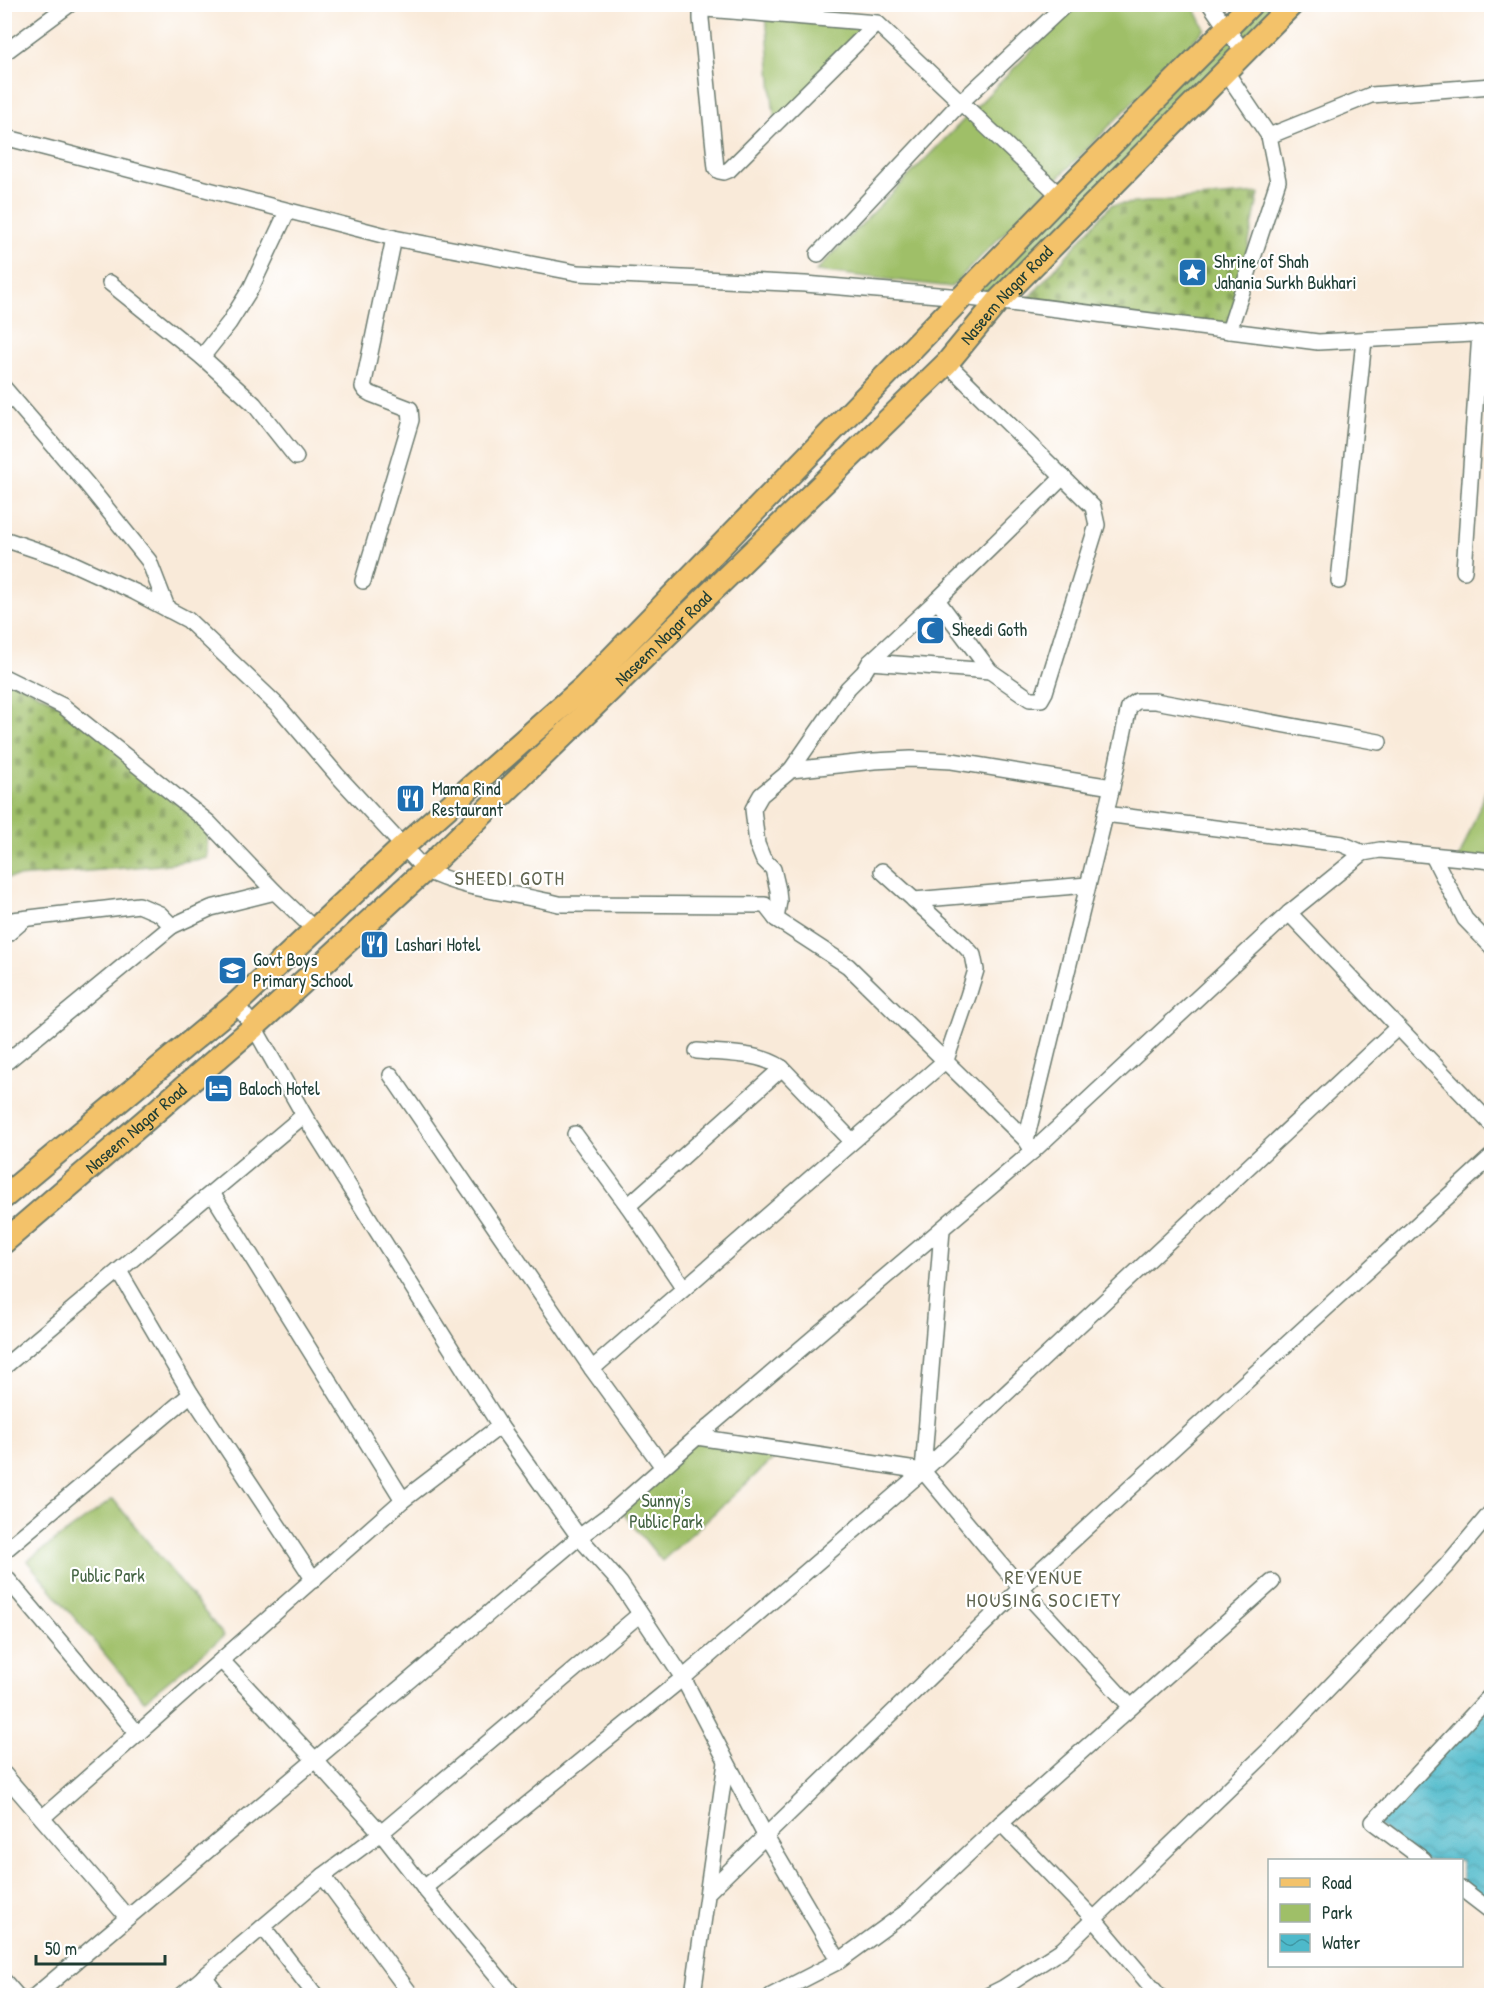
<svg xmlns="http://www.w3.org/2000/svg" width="1496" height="2000" viewBox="0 0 1496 2000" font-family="'Patrick Hand',sans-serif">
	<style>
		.green { fill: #9fbf68; stroke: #5f7e4e; stroke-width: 1.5 }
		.cemetery { fill: url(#cemetery-stones); stroke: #5f7e4e; stroke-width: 1.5 }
		.water { fill: url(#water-waves); stroke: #367b7f; stroke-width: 1.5 }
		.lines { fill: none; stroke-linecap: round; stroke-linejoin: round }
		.street-casing { stroke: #6b7a6e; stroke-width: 18 }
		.primary-casing { stroke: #6b7a6e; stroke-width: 26 }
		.street { stroke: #fff; stroke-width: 15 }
		.primary { stroke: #f3c26a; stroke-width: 22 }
		.labels { text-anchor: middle; stroke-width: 4.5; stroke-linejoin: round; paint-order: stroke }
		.poi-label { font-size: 18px; fill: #1f3d34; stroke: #fff; text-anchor: start }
		.street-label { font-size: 18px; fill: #1f3d34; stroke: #fff }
		.park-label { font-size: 18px; fill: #456444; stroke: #fff }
		.neighbourhood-label { font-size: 20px; letter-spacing: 1.5px; fill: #606550; stroke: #fff }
	</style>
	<defs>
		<pattern id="cemetery-stones" width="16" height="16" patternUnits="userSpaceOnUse" patternTransform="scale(1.5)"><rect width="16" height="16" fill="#9fbf68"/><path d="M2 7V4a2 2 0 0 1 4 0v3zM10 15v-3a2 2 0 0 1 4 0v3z" fill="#819c56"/></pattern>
		<pattern id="water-waves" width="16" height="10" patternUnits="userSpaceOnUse" patternTransform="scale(1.5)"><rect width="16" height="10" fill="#4db9ca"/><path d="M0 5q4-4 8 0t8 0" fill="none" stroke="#3f98a5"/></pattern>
	</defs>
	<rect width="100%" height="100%" fill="#fff"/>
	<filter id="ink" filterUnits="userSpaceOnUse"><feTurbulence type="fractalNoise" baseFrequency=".0167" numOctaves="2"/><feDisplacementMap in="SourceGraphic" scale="12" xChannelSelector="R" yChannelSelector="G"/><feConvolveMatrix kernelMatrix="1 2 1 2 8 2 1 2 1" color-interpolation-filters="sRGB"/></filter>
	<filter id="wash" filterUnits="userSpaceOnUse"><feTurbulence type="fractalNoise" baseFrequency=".008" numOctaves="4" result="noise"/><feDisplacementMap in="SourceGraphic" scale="24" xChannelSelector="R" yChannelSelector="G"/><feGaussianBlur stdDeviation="1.35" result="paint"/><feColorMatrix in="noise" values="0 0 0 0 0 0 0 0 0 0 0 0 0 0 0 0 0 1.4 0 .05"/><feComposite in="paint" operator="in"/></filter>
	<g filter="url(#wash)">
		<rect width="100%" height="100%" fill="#f9ead9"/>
		<g class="green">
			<path d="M 1072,5 L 1193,5 L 1205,29 L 951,287 L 816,271 L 1074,7 Z"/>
			<path d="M 1231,5 L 1294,5 L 998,301 L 962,297 L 1239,17 Z"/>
			<path d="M 766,14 L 877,23 L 776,124 L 773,107 Z"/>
			<path d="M 1491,777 L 1491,861 L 1459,859 Z"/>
			<path d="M 697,1437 L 783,1450 L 662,1561 L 618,1507 Z"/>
			<path d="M 113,1499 L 224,1636 L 144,1701 L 27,1561 Z"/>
		</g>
		<g class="cemetery">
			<path d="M 1259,193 L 1231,331 L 1024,304 L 1111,205 Z"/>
			<path d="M 4,677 L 63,706 L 208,822 L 207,858 L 161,865 L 5,878 Z"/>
		</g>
		<path class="water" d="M 1491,1694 L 1491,1912 L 1462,1889 L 1462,1860 L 1424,1860 L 1373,1822 Z"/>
	</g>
	<g filter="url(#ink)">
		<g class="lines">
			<defs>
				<g id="street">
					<path d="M 1210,4 L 1244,53"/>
					<path d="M 877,23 L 729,170 L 724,172 L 719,171 L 716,168 L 701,19 L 701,13 L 706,9 L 877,23 L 1060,196"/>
					<path d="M 4,53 L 70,4"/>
					<path d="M 1226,72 L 1269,136 L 1278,181 L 1229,331"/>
					<path d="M 1269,136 L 1371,95 L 1492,86"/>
					<path d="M 4,137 L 394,238 L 578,273 L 805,284 L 962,297 L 1318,342 L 1492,333"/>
					<path d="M 818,254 L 960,103 L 1066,4"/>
					<path d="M 110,283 L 202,357 L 254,404 L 296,457"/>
					<path d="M 202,357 L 229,323 L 251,288 L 287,212"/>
					<path d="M 4,388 L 86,483 L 149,561 L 168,610"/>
					<path d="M 4,539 L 63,559 L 135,592 L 188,620 L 278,706 L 337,775 L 425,870 C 466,891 514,892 559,904 L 765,905 L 776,919 L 848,966 L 1026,1140 L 1033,1151 L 1289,913 L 1363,853 L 1380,850 L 1492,861"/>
					<path d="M 1464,571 L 1480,333"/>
					<path d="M 363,581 L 411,420 L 410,409 L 371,394 L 366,391 L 363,387 L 394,238"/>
					<path d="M 1339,581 L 1364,340"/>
					<path d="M 937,600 L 1063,477"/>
					<path d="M 870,662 L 990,671"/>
					<path d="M 4,677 L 63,706 L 208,822 L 275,892 L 315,930"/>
					<path d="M 791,770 L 848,688 L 864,672 L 870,662 L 937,600 L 990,671 L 1030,699 L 1041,699 L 1045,692 L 1097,525 L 1093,507 L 947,363"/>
					<path d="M 1105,814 L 1342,844 L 1363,853"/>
					<path d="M 1433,856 L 1465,919 L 1492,947"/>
					<path d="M 914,900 L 1087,885"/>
					<path d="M 1289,913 L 1492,1125"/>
					<path d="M 776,919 L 779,901 L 778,890 L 773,869 L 763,859 L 757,844 L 753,809 L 761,795 L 791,770 L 874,761 L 911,759 L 952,761 L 1112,787"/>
					<path d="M 4,921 L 139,905 L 160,914 L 172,926 L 211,908 L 275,892"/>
					<path d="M 4,937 L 25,919"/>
					<path d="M 236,1004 L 254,1027 L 304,1115 L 500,1426 L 579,1537 L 620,1583 L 683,1678 L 766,1837 L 839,1961 L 771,1996"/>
					<path d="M 697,1051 C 724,1054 759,1052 782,1068 L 852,1141"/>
					<path d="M 4,1064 L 172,926"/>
					<path d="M 391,1075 L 592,1369 L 946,1060 L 968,996 L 976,970 L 973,955 L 963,944 L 882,871"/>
					<path d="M 575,1134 L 628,1206 L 782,1068"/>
					<path d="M 1026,1140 L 1112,787 L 1129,707 L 1137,701 L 1155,701 L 1379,742"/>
					<path d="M 212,1193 L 403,1500"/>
					<path d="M 628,1206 L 684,1288"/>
					<path d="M 119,1271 L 191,1394 L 314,1580"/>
					<path d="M 4,1367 L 304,1115"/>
					<path d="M 592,1369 L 663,1467"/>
					<path d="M 697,1437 L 923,1471 L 1021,1588 L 1131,1707"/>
					<path d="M 923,1471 L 942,1230"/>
					<path d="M 4,1551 L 191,1394"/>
					<path d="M 4,1575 L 138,1734"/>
					<path d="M 222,1661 L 315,1760 L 381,1833 L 424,1888 L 514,1996"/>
					<path d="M 4,1774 L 127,1917"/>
					<path d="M 42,1818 L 403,1500 L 500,1426"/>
					<path d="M 1001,1823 L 1094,1919 L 1159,1996"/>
					<path d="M 1424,1860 L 1373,1822 L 1492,1694"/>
					<path d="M 323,1876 L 412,1996"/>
					<path d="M 424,1888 L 683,1678 L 923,1471 L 1398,1027"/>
					<path d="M 1462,1889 L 1492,1912"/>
					<path d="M 709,1891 L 1021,1588 L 1492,1156"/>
					<path d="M 263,1927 L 316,1996"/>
					<path d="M 839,1961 L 905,1913 L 1001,1823 L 1272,1582"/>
					<path d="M 204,1976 L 219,1996"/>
					<path d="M 4,1981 L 17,1996"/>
					<path d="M 694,1987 L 726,1762"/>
					<path d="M 35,1996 L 579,1537 L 610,1514 L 697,1437 L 1033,1151"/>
					<path d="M 181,1996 L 323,1876 L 381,1833 L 640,1614"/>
					<path d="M 987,1996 L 1003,1988 L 1063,1949 L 1270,1749 L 1446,1566 L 1492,1511"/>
				</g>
				<g id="primary">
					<path d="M 4,1197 L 236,1004 L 404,846 L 584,687 L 1060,196 L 1251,4"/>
					<path id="s1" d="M 4,1242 L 254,1027 L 425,870 L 947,363 L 998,301 L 1292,4"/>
				</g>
			</defs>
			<use href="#street" class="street-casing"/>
			<use href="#primary" class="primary-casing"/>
			<use href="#street" class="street"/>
			<use href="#primary" class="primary"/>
		</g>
	</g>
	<defs>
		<symbol id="sight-square" viewBox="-11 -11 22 22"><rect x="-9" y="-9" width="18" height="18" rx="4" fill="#1f6fb2" stroke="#fff"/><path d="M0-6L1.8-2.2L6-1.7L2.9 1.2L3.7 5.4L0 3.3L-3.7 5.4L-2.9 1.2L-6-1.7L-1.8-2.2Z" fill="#fff"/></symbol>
		<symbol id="mosque-square" viewBox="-11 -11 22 22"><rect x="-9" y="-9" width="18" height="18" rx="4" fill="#1f6fb2" stroke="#fff"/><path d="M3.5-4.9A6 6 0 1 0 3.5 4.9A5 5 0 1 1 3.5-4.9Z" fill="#fff"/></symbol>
		<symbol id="restaurant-square" viewBox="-11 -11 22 22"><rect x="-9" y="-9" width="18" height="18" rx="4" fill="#1f6fb2" stroke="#fff"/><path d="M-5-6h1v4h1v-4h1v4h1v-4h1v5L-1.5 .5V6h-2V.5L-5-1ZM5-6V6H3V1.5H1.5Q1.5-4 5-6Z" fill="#fff"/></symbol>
		<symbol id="school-square" viewBox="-11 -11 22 22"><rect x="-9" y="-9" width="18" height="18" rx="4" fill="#1f6fb2" stroke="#fff"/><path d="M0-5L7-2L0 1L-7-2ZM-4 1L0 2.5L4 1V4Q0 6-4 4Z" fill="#fff"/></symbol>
		<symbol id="hotel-square" viewBox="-11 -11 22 22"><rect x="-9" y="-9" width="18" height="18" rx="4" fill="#1f6fb2" stroke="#fff"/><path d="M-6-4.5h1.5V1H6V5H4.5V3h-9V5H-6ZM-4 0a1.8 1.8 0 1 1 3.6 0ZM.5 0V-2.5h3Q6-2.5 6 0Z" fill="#fff"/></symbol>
	</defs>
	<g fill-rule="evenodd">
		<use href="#sight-square" x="1176" y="256" width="33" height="33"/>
		<use href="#mosque-square" x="914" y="614" width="33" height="33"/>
		<use href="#restaurant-square" x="394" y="782" width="33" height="33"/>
		<use href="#restaurant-square" x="358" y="928" width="33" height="33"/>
		<use href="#school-square" x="216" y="954" width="33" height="33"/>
		<use href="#hotel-square" x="202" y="1072" width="33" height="33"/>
	</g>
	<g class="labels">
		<g class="poi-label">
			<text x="1214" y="268">Shrine of Shah<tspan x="1214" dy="21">Jahania Surkh Bukhari</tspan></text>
			<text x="952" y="636">Sheedi Goth</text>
			<text x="432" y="795">Mama Rind<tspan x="432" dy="21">Restaurant</tspan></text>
			<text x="396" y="951">Lashari Hotel</text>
			<text x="253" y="966">Govt Boys<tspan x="253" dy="21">Primary School</tspan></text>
			<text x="239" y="1095">Baloch Hotel</text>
		</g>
		<g class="street-label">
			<text dy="6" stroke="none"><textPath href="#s1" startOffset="1380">Naseem Nagar Road</textPath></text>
			<text dy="6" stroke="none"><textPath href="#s1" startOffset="894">Naseem Nagar Road</textPath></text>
			<text dy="6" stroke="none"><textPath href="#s1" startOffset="174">Naseem Nagar Road</textPath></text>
		</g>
		<g class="park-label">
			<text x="666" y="1507">Sunny's<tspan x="666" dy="21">Public Park</tspan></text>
			<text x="108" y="1582">Public Park</text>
		</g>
		<g class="neighbourhood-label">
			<text x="510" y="885">SHEEDI GOTH</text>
			<text x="1044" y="1584">REVENUE<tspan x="1044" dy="23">HOUSING SOCIETY</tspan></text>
		</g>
	</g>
	<rect width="1496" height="2000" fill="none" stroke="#fff" stroke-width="24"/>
	<rect x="1268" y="1859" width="195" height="108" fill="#ffffff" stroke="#a5b1ae" stroke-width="1.5"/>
	<rect x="1280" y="1878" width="30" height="9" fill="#f3c26a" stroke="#a5b1ae" stroke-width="1.5"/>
	<text x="1322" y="1889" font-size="18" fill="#1f3d34">Road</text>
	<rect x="1280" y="1904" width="30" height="18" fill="#9fbf68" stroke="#a5b1ae" stroke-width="1.5"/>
	<text x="1322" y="1919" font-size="18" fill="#1f3d34">Park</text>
	<rect x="1280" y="1934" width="30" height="18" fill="url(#water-waves)" stroke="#a5b1ae" stroke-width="1.5"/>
	<text x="1322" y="1949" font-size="18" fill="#1f3d34">Water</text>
	<path d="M36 1955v9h129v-9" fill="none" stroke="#1f3d34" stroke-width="3"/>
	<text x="45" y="1955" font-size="18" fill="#1f3d34" stroke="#ffffff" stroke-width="4.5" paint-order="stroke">50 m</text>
</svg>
